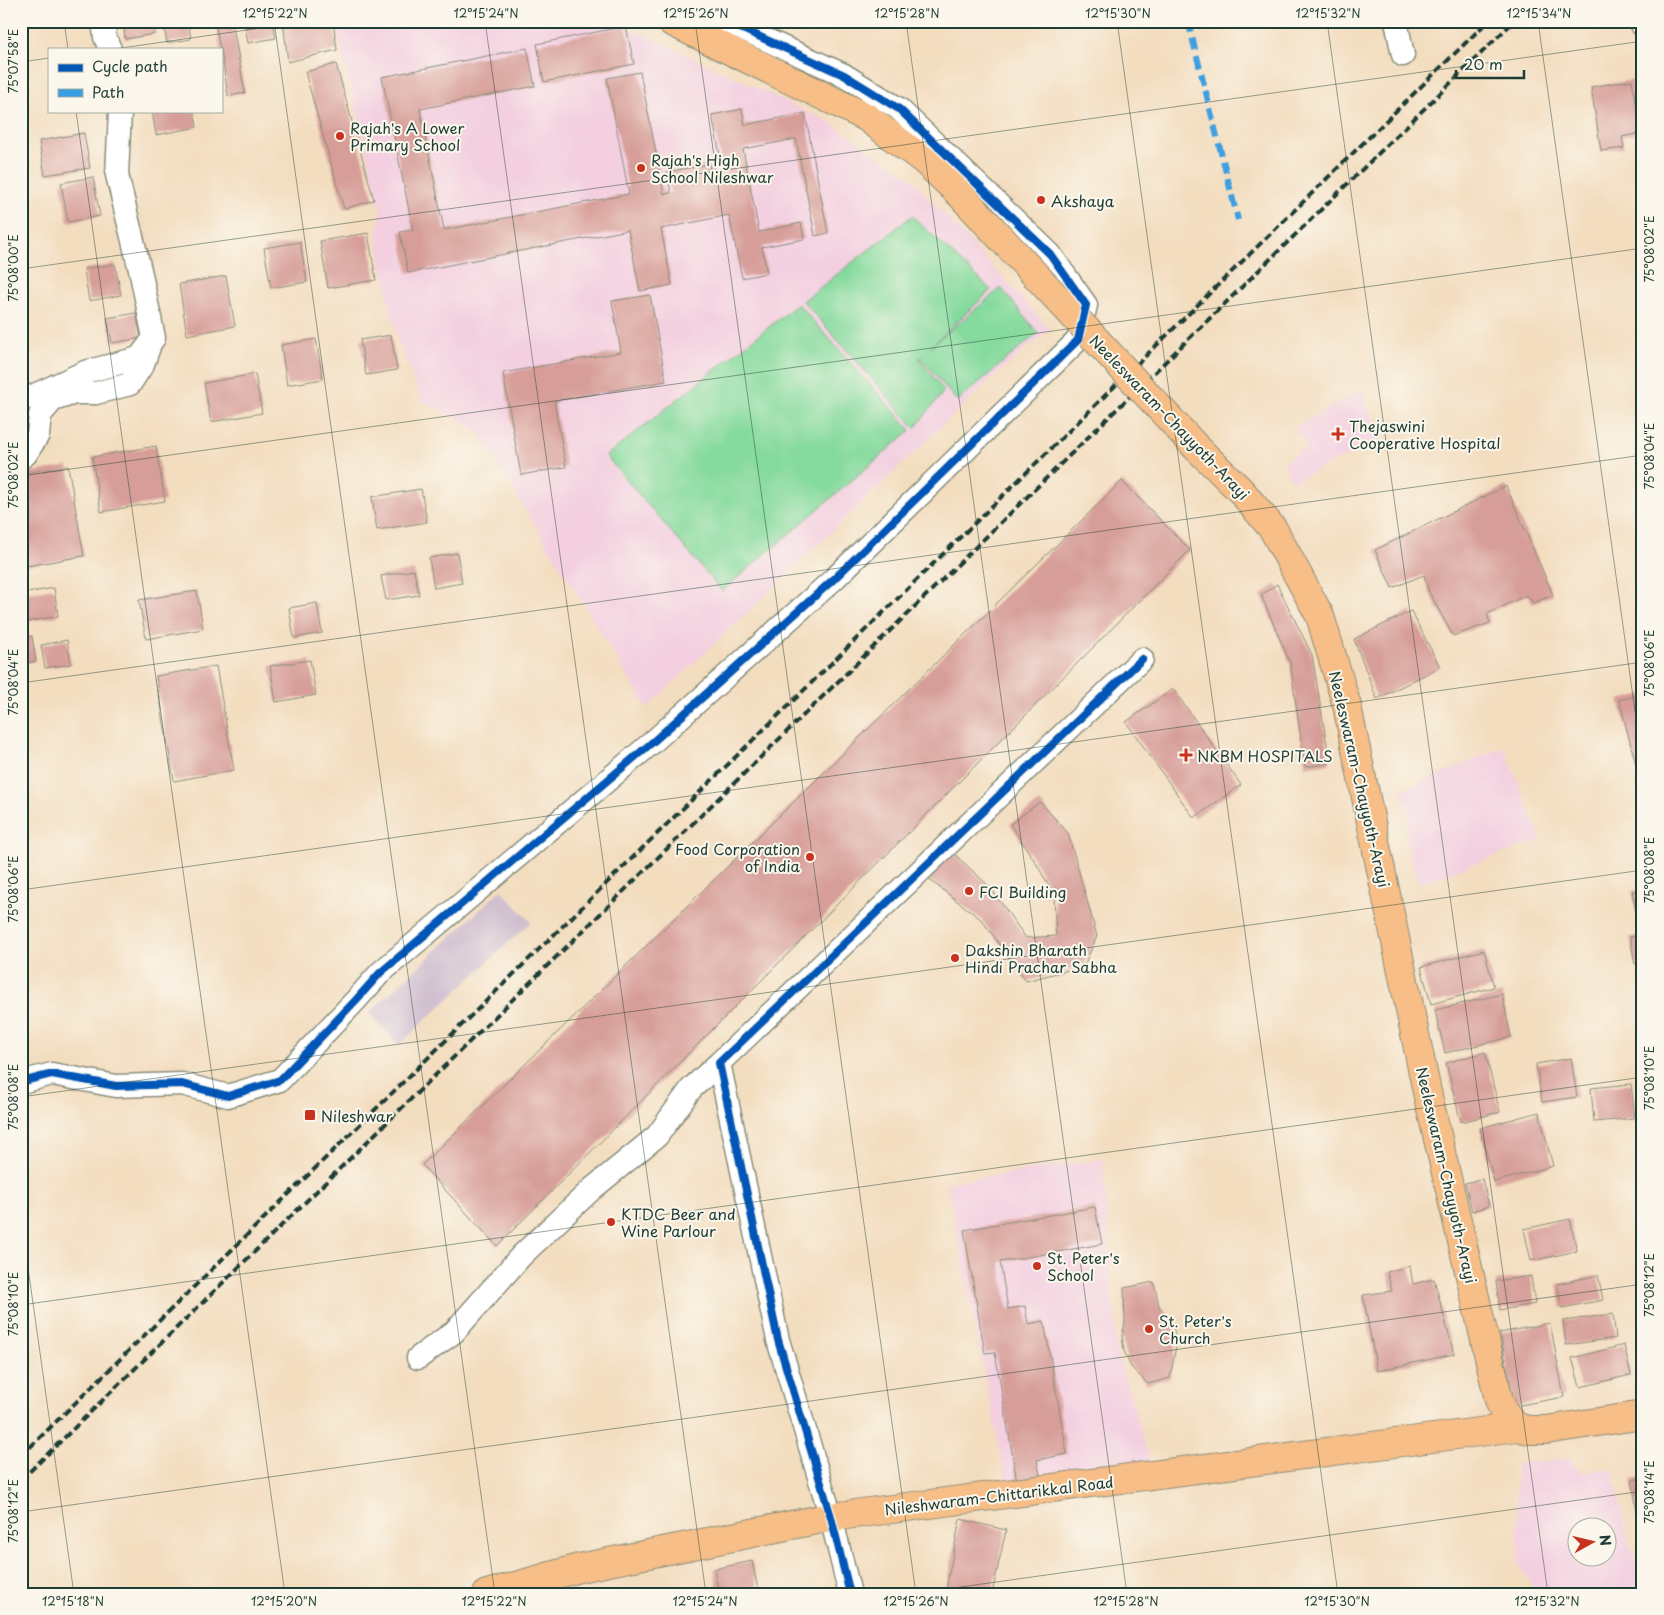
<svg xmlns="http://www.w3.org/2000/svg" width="1664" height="1615" font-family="'Playpen Sans',sans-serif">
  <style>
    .built { fill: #f3cfe0; fill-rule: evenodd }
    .industrial { fill: #cfbdcf }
    .green { fill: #85da9d; stroke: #528c68 }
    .building { fill: #d79e99 }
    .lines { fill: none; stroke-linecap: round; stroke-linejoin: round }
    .minor-casing { stroke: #898d7a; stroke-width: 25 }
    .major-casing { stroke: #898d7a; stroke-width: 30 }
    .minor { stroke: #fff; stroke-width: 22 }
    .major { stroke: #f7be87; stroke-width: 28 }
    .rail { stroke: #1f3d34; stroke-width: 4; stroke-dasharray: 8 4; stroke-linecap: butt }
    .major-bridge-casing { stroke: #898d7a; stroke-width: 30; stroke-linecap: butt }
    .major-bridge { stroke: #f7be87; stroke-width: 28 }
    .quiet { stroke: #3c9ee2; stroke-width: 6; stroke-dasharray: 12 6; stroke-linecap: butt }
    .cycleway-casing { stroke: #fbf7ec; stroke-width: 11 }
    .cycleway { stroke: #0057b8; stroke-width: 8 }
    .ticks { fill: none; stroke: #1f3d34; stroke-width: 1; stroke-opacity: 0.45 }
    .poi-dot { fill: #c8321e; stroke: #fbf7ec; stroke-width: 2 }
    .labels { text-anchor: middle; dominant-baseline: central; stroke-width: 4; stroke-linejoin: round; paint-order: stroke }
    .poi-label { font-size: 15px; fill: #1f3d34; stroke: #fbf7ec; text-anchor: start }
    .street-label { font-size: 15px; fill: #1f3d34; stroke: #fbf7ec }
    .neatline { fill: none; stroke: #1f3d34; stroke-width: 2 }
    .ticks-label { font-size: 12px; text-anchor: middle; fill: #1f3d34 }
  </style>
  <rect width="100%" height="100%" fill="#fbf7ec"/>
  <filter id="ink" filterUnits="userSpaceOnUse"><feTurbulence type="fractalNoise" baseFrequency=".02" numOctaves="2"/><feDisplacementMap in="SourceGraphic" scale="10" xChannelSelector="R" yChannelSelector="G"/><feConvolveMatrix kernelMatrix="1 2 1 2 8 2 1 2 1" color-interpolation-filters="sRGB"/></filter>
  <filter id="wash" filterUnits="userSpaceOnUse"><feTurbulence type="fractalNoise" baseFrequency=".0096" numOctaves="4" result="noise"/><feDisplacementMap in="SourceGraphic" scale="20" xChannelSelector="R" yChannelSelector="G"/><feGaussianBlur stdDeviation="1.12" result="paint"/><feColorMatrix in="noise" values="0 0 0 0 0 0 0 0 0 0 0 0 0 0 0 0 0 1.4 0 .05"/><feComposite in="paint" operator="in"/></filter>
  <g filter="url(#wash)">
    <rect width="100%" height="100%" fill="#f3ddbf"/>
    <path class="built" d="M 337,21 L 614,21 L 829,122 L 910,177 L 1050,329 L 990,380 L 647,708 L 476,429 L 421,400 L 396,335 L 376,236 L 381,212 L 335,24 Z
      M 1362,389 L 1380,440 L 1292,482 L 1284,463 L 1307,446 L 1294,428 Z
      M 1504,747 L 1541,840 L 1420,883 L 1406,843 L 1410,814 L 1401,791 Z
      M 1103,1159 L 1116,1349 L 1153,1472 L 1008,1492 L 947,1183 Z
      M 1570,1458 L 1581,1473 L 1597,1469 L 1612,1469 L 1630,1547 L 1637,1565 L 1641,1594 L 1533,1594 L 1533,1589 L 1518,1561 L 1516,1464 ZM 1576,1528 L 1606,1528 L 1606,1558 L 1576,1558 Z"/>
    <path class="industrial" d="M 501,890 L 531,922 L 399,1045 L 369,1013 Z"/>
    <path class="green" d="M 912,216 L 991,290 L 930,347 L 1001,288 L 1038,333 L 957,401 L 920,357 L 920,360 L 944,391 L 915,428 L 803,301 Z
      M 798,304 L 911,430 L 722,591 L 606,456 Z"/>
    <g id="blocks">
      <path class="building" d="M 123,21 L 153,21 L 155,34 L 125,39 Z
        M 163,21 L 188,21 L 191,39 L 167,43 Z
        M 215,21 L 232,21 L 245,93 L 228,96 L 221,49 L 220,49 Z
        M 244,21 L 273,21 L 276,38 L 248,43 Z
        M 283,21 L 333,21 L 337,50 L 288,62 Z
        M 626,26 L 634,64 L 544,82 L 537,44 Z
        M 527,48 L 535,86 L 420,109 L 444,230 L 629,194 L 607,78 L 640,72 L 664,194 L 671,193 L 667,172 L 709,164 L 712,178 L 724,175 L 712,115 L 742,109 L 745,125 L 805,113 L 828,233 L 815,236 L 796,139 L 743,149 L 759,232 L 801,223 L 804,239 L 762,247 L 767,273 L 742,278 L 729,215 L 661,229 L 672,285 L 640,291 L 628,230 L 408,273 L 400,232 L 413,230 L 382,77 Z
        M 336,64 L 374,200 L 344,209 L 305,72 Z
        M 1632,80 L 1641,133 L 1622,137 L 1624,148 L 1601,151 L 1591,87 Z
        M 152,111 L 194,111 L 197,127 L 156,135 Z
        M 84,133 L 90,168 L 45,175 L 39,141 Z
        M 93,177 L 100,216 L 68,222 L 61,183 Z
        M 368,233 L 376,280 L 328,288 L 320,241 Z
        M 300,242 L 307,282 L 271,288 L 264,248 Z
        M 115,264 L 121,295 L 89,301 L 84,269 Z
        M 226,276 L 235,326 L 187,335 L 179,284 Z
        M 650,295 L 666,381 L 554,401 L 566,467 L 521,475 L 503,373 L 621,352 L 612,301 Z
        M 136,313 L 141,338 L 112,343 L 107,318 Z
        M 391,335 L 397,370 L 366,375 L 360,340 Z
        M 316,339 L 323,379 L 287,385 L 281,345 Z
        M 255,374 L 262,413 L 211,422 L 204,383 Z
        M 156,446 L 165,501 L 101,512 L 92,457 Z
        M 68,466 L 84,556 L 21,567 L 21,474 Z
        M 1122,481 L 1190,550 L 497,1246 L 422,1165 Z
        M 1506,486 L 1553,595 L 1533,603 L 1527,595 L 1487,614 L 1490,623 L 1453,636 L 1429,592 L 1424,575 L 1392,588 L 1375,550 Z
        M 421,489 L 427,522 L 377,530 L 372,497 Z
        M 457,553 L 462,583 L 434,588 L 429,558 Z
        M 414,570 L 419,595 L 386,600 L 381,576 Z
        M 1277,584 L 1312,655 L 1330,763 L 1305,767 L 1290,663 L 1261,595 Z
        M 54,588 L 58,616 L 21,623 L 21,594 Z
        M 197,591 L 203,629 L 146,639 L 139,600 Z
        M 317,603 L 322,633 L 294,638 L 289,608 Z
        M 1411,611 L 1440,667 L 1377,699 L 1354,639 Z
        M 32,636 L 36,661 L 21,664 L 21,638 Z
        M 67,640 L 71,664 L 45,668 L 41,645 Z
        M 310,660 L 316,695 L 276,702 L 270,666 Z
        M 216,666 L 234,770 L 174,781 L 156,676 Z
        M 1173,689 L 1241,785 L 1194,818 L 1126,722 Z
        M 1643,694 L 1643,771 L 1638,772 L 1619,700 Z
        M 1040,802 L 1068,833 L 1097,936 L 1084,966 L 1026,981 L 982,920 L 918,871 L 950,850 L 990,887 L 1026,938 L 1056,936 L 1054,895 L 1036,863 L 1010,824 Z
        M 1643,889 L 1643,920 L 1638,921 L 1632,891 Z
        M 1643,935 L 1643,962 L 1635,964 L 1630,937 Z
        M 1484,950 L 1494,987 L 1431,1004 L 1421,967 Z
        M 1502,994 L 1511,1037 L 1445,1053 L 1435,1010 Z
        M 1485,1052 L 1500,1112 L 1461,1122 L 1446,1063 Z
        M 1571,1058 L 1577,1097 L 1542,1102 L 1536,1064 Z
        M 1631,1084 L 1635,1118 L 1594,1122 L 1591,1088 Z
        M 1539,1112 L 1553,1166 L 1494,1182 L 1480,1128 Z
        M 1482,1179 L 1489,1206 L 1472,1211 L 1465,1183 Z
        M 1095,1207 L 1102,1244 L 1000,1262 L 1008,1309 L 1025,1306 L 1028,1324 L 1044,1321 L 1067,1454 L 1037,1460 L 1042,1484 L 1018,1488 L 995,1352 L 985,1353 L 964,1230 Z
        M 1570,1219 L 1577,1251 L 1531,1261 L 1524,1229 Z
        M 1410,1266 L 1413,1284 L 1434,1279 L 1454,1354 L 1377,1371 L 1363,1295 L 1392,1291 L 1387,1272 Z
        M 1598,1275 L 1603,1300 L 1562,1308 L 1557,1284 Z
        M 1531,1276 L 1535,1304 L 1500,1310 L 1496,1281 Z
        M 1154,1282 L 1159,1306 L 1173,1323 L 1176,1346 L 1170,1378 L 1148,1384 L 1131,1367 L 1124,1351 L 1122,1336 L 1125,1323 L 1124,1288 Z
        M 1613,1314 L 1616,1338 L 1566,1345 L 1563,1321 Z
        M 1550,1323 L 1564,1397 L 1515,1406 L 1500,1333 Z
        M 1624,1345 L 1631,1375 L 1580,1387 L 1572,1358 Z
        M 1643,1478 L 1643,1544 L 1642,1544 L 1632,1480 Z
        M 960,1519 L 1006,1530 L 992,1594 L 945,1594 Z
        M 752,1561 L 759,1594 L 719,1594 L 714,1569 Z"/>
    </g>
  </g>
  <g filter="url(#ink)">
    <use href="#blocks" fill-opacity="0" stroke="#898d7a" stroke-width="1"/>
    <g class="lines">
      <g class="minor-casing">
        <path id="minor" d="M 103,21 L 105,37 L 110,49
          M 1396,21 L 1403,55
          M 1640,21 L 1643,26
          M 21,396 L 28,398 L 85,372 L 139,358 L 154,338 L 141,274 L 117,175 L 120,111
          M 21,458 L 26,454 L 38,435 L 40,415 L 53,400 L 75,393 L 96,393 L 130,384 L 143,364 L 149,347
          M 21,1082 L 52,1074 L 116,1086 L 182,1084 L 228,1096 L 280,1080 L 356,1000 L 380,973 L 655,740 L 835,578 L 1078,340 L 1086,305 L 1050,254 L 899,109 L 844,75 L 725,21
          M 418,1358 L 454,1332 L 522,1255 L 592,1189 L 657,1136 L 691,1089 L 719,1063
          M 850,1594 L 831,1517 L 778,1340 L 719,1063 L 1142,659"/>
      </g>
      <g class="major-casing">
        <path id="major" d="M 670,21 L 866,117 L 925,161 L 958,192
          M 1196,447 L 1241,491 L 1273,529 L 1320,616 L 1347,706 L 1427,1092 L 1499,1400 L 1505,1415 L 1517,1427
          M 487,1594 L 579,1568 L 831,1517 L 1517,1427 L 1529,1430 L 1546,1430 L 1643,1415"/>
      </g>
      <use href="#minor" class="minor"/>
      <use href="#major" class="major"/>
      <path class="rail" d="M 21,1456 L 1488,21
        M 21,1480 L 1514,21"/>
      <g class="major-bridge-casing">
        <path id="major-bridge" d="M 958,192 L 1196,447"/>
      </g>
      <use href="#major-bridge" class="major-bridge"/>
      <path class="quiet" d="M 1188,21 L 1238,220"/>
      <g class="cycleway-casing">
        <path id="cycleway" d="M 21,1082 L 52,1074 L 116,1086 L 182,1084 L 228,1096 L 280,1080 L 356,1000 L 380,973 L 655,740 L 835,578 L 1078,340 L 1086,305 L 1050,254 L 899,109 L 844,75 L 725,21
          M 850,1594 L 831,1517 L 778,1340 L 719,1063 L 1142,659"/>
      </g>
      <use href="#cycleway" class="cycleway"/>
    </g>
  </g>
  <path class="ticks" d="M 64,21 L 68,49M 274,21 L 495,1594M 485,21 L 706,1594M 695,21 L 916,1594M 906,21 L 1127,1594M 1117,21 L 1338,1594M 1327,21 L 1548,1594M 1538,21 L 1643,768M 114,49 L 310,21M 21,62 L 49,58M 76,111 L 285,1594M 21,269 L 1643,41M 21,476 L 1643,248M 21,683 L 1643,455M 21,890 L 1643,662M 21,1097 L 1643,870M 21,1218 L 74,1594M 21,1305 L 1643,1077M 21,1512 L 1643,1284M 911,1594 L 1643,1491"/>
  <g class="poi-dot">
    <circle cx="340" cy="136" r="5"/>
    <circle cx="641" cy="168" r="5"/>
    <circle cx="1041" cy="200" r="5"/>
    <path d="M1335.5 426.5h5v5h5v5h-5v5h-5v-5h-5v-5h5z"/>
    <path d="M1183.5 747.5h5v5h5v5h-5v5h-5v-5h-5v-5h5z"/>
    <circle cx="810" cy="857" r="5"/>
    <circle cx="969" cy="891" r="5"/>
    <circle cx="955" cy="958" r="5"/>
    <rect x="304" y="1109" width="12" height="12" rx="2.5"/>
    <circle cx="611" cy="1222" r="5"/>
    <circle cx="1037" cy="1266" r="5"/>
    <circle cx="1149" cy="1329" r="5"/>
  </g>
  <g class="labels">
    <g class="poi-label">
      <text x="350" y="127">Rajah's A Lower<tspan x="350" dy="17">Primary School</tspan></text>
      <text x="651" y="159">Rajah's High<tspan x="651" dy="17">School Nileshwar</tspan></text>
      <text x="1051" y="200">Akshaya</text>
      <text x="1349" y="425">Thejaswini<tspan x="1349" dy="17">Cooperative Hospital</tspan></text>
      <text x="1197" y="755">NKBM HOSPITALS</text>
      <text x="800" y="848" text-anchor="end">Food Corporation<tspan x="800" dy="17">of India</tspan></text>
      <text x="979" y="891">FCI Building</text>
      <text x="965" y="949">Dakshin Bharath<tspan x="965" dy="17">Hindi Prachar Sabha</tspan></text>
      <text x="321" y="1115">Nileshwar</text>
      <text x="621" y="1213">KTDC Beer and<tspan x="621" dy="17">Wine Parlour</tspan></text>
      <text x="1047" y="1257">St. Peter's<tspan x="1047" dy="17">School</tspan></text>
      <text x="1159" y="1320">St. Peter's<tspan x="1159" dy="17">Church</tspan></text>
    </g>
    <g class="street-label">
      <text transform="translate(1170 417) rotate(46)">Neeleswaram-Chayyoth-Arayi</text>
      <text transform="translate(1360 779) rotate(77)">Neeleswaram-Chayyoth-Arayi</text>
      <text transform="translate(1447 1175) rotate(77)">Neeleswaram-Chayyoth-Arayi</text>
      <text transform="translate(999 1495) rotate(-7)">Nileshwaram-Chittarikkal Road</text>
    </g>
  </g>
  <rect width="1664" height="1615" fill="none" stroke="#fbf7ec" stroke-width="55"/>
  <rect x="48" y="48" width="175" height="65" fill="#fbf7ec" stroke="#a3ada2"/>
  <rect x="58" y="64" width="25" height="8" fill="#0057b8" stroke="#a3ada2"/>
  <text x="92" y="72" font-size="15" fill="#1f3d34">Cycle path</text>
  <rect x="58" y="89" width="25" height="8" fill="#3c9ee2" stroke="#a3ada2"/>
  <text x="92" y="98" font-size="15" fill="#1f3d34">Path</text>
  <g transform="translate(1592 1542) rotate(82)"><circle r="24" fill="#fbf7ec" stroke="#a3ada2"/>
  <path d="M0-4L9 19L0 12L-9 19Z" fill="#c8321e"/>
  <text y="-8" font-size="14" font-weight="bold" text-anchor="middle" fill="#1f3d34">N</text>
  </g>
  <path d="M1456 70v8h68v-8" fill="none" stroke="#1f3d34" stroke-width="2.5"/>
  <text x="1464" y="70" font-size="15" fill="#1f3d34" stroke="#fbf7ec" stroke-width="4" paint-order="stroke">20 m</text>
  <rect x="28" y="28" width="1608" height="1560" class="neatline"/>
  <g class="ticks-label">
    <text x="275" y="18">12°15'22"N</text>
    <text x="486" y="18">12°15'24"N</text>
    <text x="696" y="18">12°15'26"N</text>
    <text x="907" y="18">12°15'28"N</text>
    <text x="1118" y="18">12°15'30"N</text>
    <text x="1328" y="18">12°15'32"N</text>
    <text x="1539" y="18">12°15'34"N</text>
    <text transform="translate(14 61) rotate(-90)" y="4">75°07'58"E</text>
    <text transform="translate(1650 249) rotate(-90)" y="4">75°08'02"E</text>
    <text transform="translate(14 268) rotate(-90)" y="4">75°08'00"E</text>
    <text transform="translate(1650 456) rotate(-90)" y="4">75°08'04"E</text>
    <text transform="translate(14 475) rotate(-90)" y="4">75°08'02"E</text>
    <text transform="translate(1650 663) rotate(-90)" y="4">75°08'06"E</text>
    <text transform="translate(14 682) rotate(-90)" y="4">75°08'04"E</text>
    <text transform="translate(1650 870) rotate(-90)" y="4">75°08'08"E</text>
    <text transform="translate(14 889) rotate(-90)" y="4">75°08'06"E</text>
    <text transform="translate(1650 1078) rotate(-90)" y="4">75°08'10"E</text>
    <text transform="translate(14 1097) rotate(-90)" y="4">75°08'08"E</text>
    <text transform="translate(1650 1285) rotate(-90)" y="4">75°08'12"E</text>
    <text transform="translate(14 1304) rotate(-90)" y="4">75°08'10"E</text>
    <text transform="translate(1650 1492) rotate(-90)" y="4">75°08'14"E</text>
    <text transform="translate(14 1511) rotate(-90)" y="4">75°08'12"E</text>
    <text x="73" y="1606">12°15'18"N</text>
    <text x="284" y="1606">12°15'20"N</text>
    <text x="494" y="1606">12°15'22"N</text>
    <text x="705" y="1606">12°15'24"N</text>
    <text x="916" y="1606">12°15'26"N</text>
    <text x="1126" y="1606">12°15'28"N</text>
    <text x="1337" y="1606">12°15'30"N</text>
    <text x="1547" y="1606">12°15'32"N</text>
  </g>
</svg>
